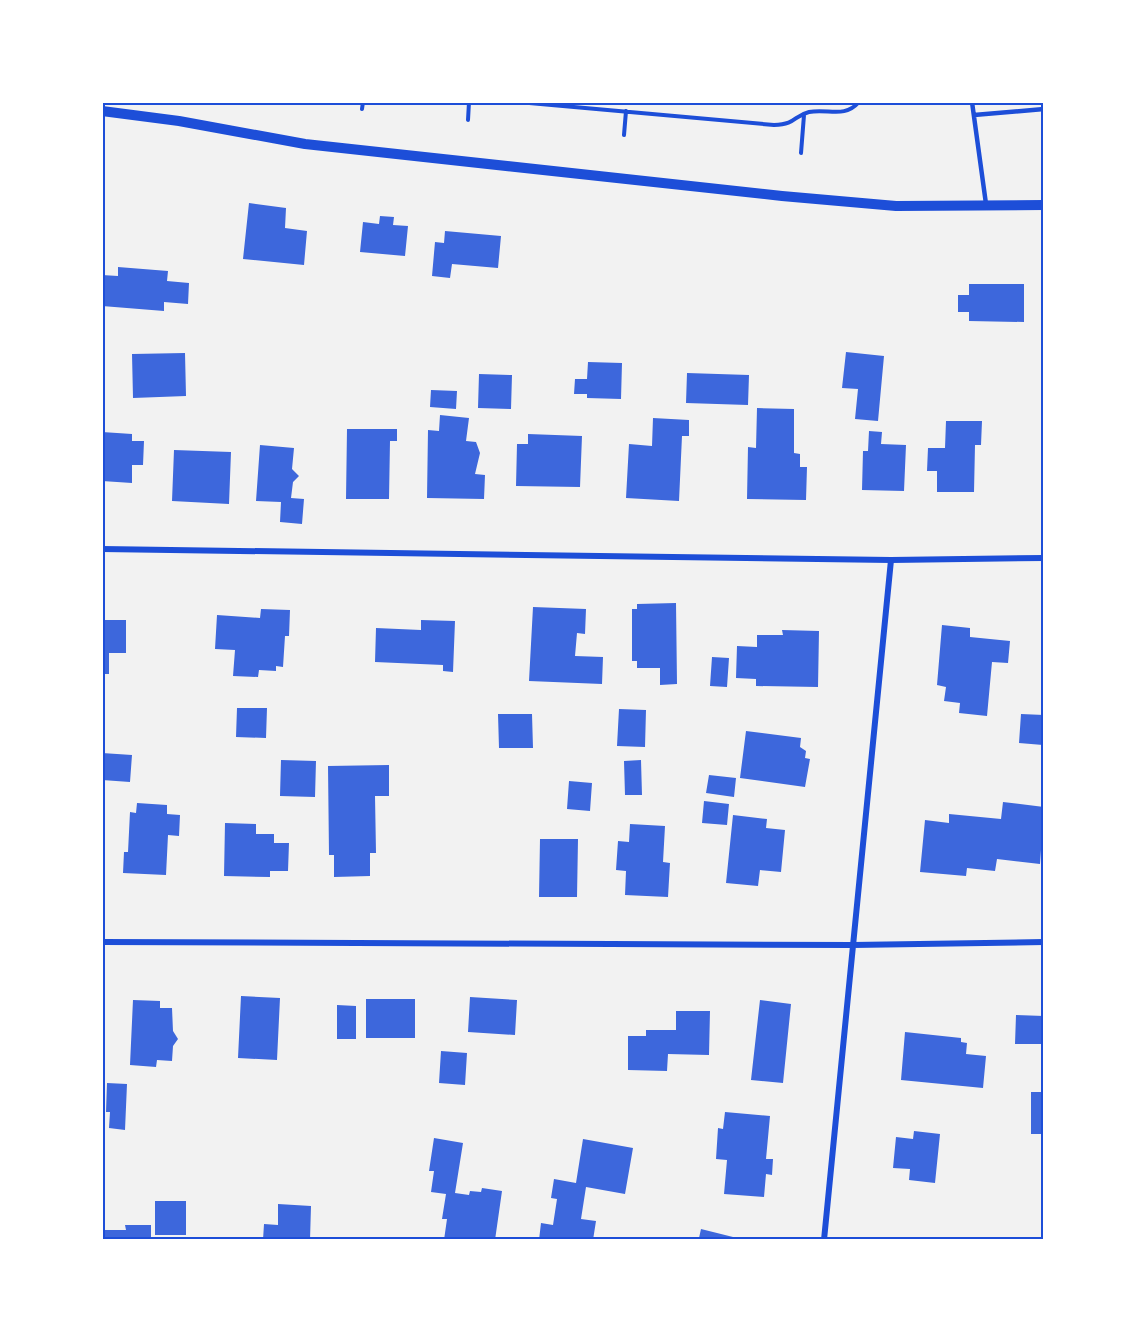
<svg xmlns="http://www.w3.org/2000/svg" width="1146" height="1342" font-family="Rubik,sans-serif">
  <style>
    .building { fill: #3d67dc }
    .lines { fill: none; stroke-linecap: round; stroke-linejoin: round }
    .path { stroke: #1d4ed8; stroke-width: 4 }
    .service { stroke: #1d4ed8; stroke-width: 4.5 }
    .minor { stroke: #1d4ed8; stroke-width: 6 }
    .tertiary { stroke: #1d4ed8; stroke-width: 10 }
    .neatline { fill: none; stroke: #1d4ed8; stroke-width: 2 }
  </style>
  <rect width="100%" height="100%" fill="#f2f2f2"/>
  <path class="building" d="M 249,203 L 286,208 L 285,228 L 307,231 L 304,265 L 243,259 Z
    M 380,216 L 394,217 L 393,225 L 408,226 L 405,256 L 360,252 L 363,222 L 379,224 Z
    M 445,231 L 501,236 L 498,268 L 452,264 L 450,278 L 432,276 L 435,242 L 444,243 Z
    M 118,267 L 168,271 L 167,281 L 189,283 L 188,304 L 164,302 L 164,311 L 102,306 L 102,275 L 118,276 Z
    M 969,284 L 1024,284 L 1024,322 L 969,321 L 969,312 L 958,312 L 958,295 L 969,295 Z
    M 846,352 L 884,356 L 878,421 L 855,419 L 858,389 L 842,388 Z
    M 185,353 L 186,396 L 133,398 L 132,354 Z
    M 588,362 L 622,363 L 621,399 L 587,398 L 587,394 L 574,394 L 575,379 L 587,379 Z
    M 687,373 L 749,375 L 748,405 L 686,403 Z
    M 479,374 L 512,375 L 511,409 L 478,408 Z
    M 431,390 L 457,391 L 456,409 L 430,407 Z
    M 757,408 L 794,409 L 794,453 L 800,454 L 800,467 L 807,467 L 806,500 L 747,499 L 748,447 L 756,448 Z
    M 440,415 L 469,418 L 466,441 L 476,442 L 480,453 L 475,474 L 485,475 L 484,499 L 427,498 L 428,430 L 439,431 Z
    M 653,418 L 689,420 L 689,436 L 682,436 L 679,501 L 626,498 L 629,444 L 652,446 Z
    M 946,421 L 982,421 L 981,445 L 975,445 L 974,492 L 937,492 L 937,471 L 927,471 L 928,448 L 945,448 Z
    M 347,429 L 397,429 L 397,441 L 390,441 L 389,499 L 346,499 Z
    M 869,431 L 882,432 L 881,444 L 906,445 L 904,491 L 862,490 L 863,451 L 868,451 Z
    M 102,432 L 132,434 L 132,441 L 144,441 L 143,465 L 132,465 L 132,483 L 102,481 Z
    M 528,434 L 582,436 L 580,487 L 516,486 L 517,444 L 528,444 Z
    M 260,445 L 294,448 L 292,469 L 299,476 L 293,482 L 291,498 L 304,499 L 302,524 L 280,522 L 281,502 L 256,501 Z
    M 174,450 L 231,452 L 229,504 L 172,501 Z
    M 676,603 L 677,684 L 660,685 L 660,668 L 637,668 L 637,661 L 632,661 L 632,609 L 637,609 L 637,604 Z
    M 533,607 L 586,609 L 585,634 L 577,633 L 575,656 L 603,657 L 602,684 L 529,681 Z
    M 261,609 L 290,610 L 289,636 L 285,636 L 283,667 L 276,666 L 276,671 L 259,670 L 258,677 L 233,676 L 235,650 L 215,649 L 217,615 L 260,618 Z
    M 102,620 L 126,620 L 126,653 L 109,653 L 109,674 L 102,674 Z
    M 421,620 L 455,621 L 453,672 L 443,671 L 443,665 L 375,662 L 376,628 L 421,630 Z
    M 942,625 L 970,628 L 970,637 L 1010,641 L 1008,663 L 992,662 L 987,716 L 959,713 L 960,703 L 944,701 L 946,687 L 937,685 Z
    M 782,630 L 819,631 L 818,687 L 756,686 L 756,679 L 736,678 L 737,646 L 757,647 L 757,635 L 783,635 Z
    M 712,657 L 729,658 L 727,687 L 710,686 Z
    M 237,708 L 267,708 L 266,738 L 236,737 Z
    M 619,709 L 646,710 L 645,747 L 617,746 Z
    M 498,714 L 532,714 L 533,748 L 499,748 Z
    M 1021,714 L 1044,715 L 1043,745 L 1019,743 Z
    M 746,731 L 801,738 L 800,747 L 806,751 L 805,758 L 810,759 L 805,787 L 740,778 Z
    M 102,753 L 132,755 L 130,782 L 102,780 Z
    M 281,760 L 316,761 L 315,797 L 280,796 Z
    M 641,760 L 642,795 L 625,795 L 624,761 Z
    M 389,765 L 389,796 L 375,796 L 376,853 L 370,853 L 370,876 L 334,877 L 334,855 L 329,855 L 328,766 Z
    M 709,775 L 736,778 L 734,797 L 706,793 Z
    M 569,781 L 592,783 L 590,811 L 567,809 Z
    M 704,801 L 729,804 L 727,825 L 702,823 Z
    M 1003,802 L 1044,807 L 1040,864 L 997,859 L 995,871 L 967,868 L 966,876 L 920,872 L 925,820 L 949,823 L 949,814 L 1001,819 Z
    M 137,803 L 167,805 L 167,814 L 180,815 L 179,836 L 168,835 L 166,875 L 123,873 L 124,852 L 128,852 L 130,812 L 136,813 Z
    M 733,815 L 767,819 L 766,828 L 785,830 L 781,872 L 760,870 L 758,886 L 726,883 Z
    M 225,823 L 256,824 L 256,834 L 274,834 L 274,843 L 289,843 L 288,871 L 270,871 L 270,877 L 224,876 Z
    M 630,824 L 665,826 L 663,862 L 670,863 L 668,897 L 625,895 L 626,871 L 616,870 L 618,841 L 629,842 Z
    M 540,839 L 578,839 L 577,897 L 539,897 Z
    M 241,996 L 280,998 L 277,1060 L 238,1058 Z
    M 470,997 L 517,1000 L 515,1035 L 468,1032 Z
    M 366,999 L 415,999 L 415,1038 L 366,1038 Z
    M 133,1000 L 160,1001 L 160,1008 L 172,1008 L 173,1031 L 178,1039 L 173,1046 L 172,1061 L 157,1060 L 156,1067 L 130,1065 Z
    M 760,1000 L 791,1004 L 783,1083 L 751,1080 Z
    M 337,1005 L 356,1006 L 356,1039 L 337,1039 Z
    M 676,1011 L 710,1011 L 709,1055 L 668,1054 L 667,1071 L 628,1070 L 628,1036 L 646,1036 L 646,1030 L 676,1030 Z
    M 1016,1015 L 1044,1016 L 1044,1044 L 1015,1044 Z
    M 905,1032 L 961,1038 L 961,1042 L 967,1043 L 966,1054 L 986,1056 L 983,1088 L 901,1080 Z
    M 441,1051 L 467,1053 L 465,1085 L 439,1083 Z
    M 107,1083 L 127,1084 L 125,1130 L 109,1128 L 110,1112 L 106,1112 Z
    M 1031,1092 L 1044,1092 L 1044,1134 L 1031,1134 Z
    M 725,1112 L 770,1116 L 766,1159 L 773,1159 L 772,1175 L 766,1174 L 764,1197 L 724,1194 L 727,1160 L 716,1159 L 718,1128 L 723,1129 Z
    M 914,1131 L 940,1134 L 935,1183 L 909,1180 L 910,1169 L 893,1168 L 896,1137 L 913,1139 Z
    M 434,1138 L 463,1143 L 455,1193 L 469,1195 L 470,1191 L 481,1192 L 482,1188 L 502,1191 L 495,1240 L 444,1240 L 447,1219 L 442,1219 L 446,1194 L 431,1192 L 434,1171 L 429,1171 Z
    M 583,1139 L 633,1148 L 625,1194 L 586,1187 L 581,1219 L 596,1221 L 593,1240 L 539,1240 L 541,1223 L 553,1225 L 557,1199 L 551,1198 L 554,1179 L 576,1183 Z
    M 155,1201 L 186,1201 L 186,1235 L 155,1235 Z
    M 278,1204 L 311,1206 L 310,1240 L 263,1240 L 264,1224 L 278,1225 Z
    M 125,1225 L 151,1225 L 151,1240 L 102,1240 L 102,1230 L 126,1230 Z
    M 701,1229 L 741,1239 L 741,1240 L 693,1240 L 694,1237 L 699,1238 Z"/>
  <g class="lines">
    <path class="path" d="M 518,102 L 774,125 C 797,124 793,116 809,112 C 828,108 844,119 859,102
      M 362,109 L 363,102
      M 468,120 L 469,102
      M 624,135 L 626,111
      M 801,153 L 804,115"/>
    <path class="service" d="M 972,102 L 986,204
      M 974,115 L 1044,109"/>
    <path class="minor" d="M 102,549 L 891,560 L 1044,558
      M 102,942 L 853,945 L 1044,942
      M 824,1240 L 891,560"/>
    <path class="tertiary" d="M 102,111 L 179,121 L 305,144 L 782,196 L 896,206 L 1044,205"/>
  </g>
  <rect width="1146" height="1342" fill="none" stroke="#ffffff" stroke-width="207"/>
  <rect x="104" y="104" width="938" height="1134" class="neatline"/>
</svg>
